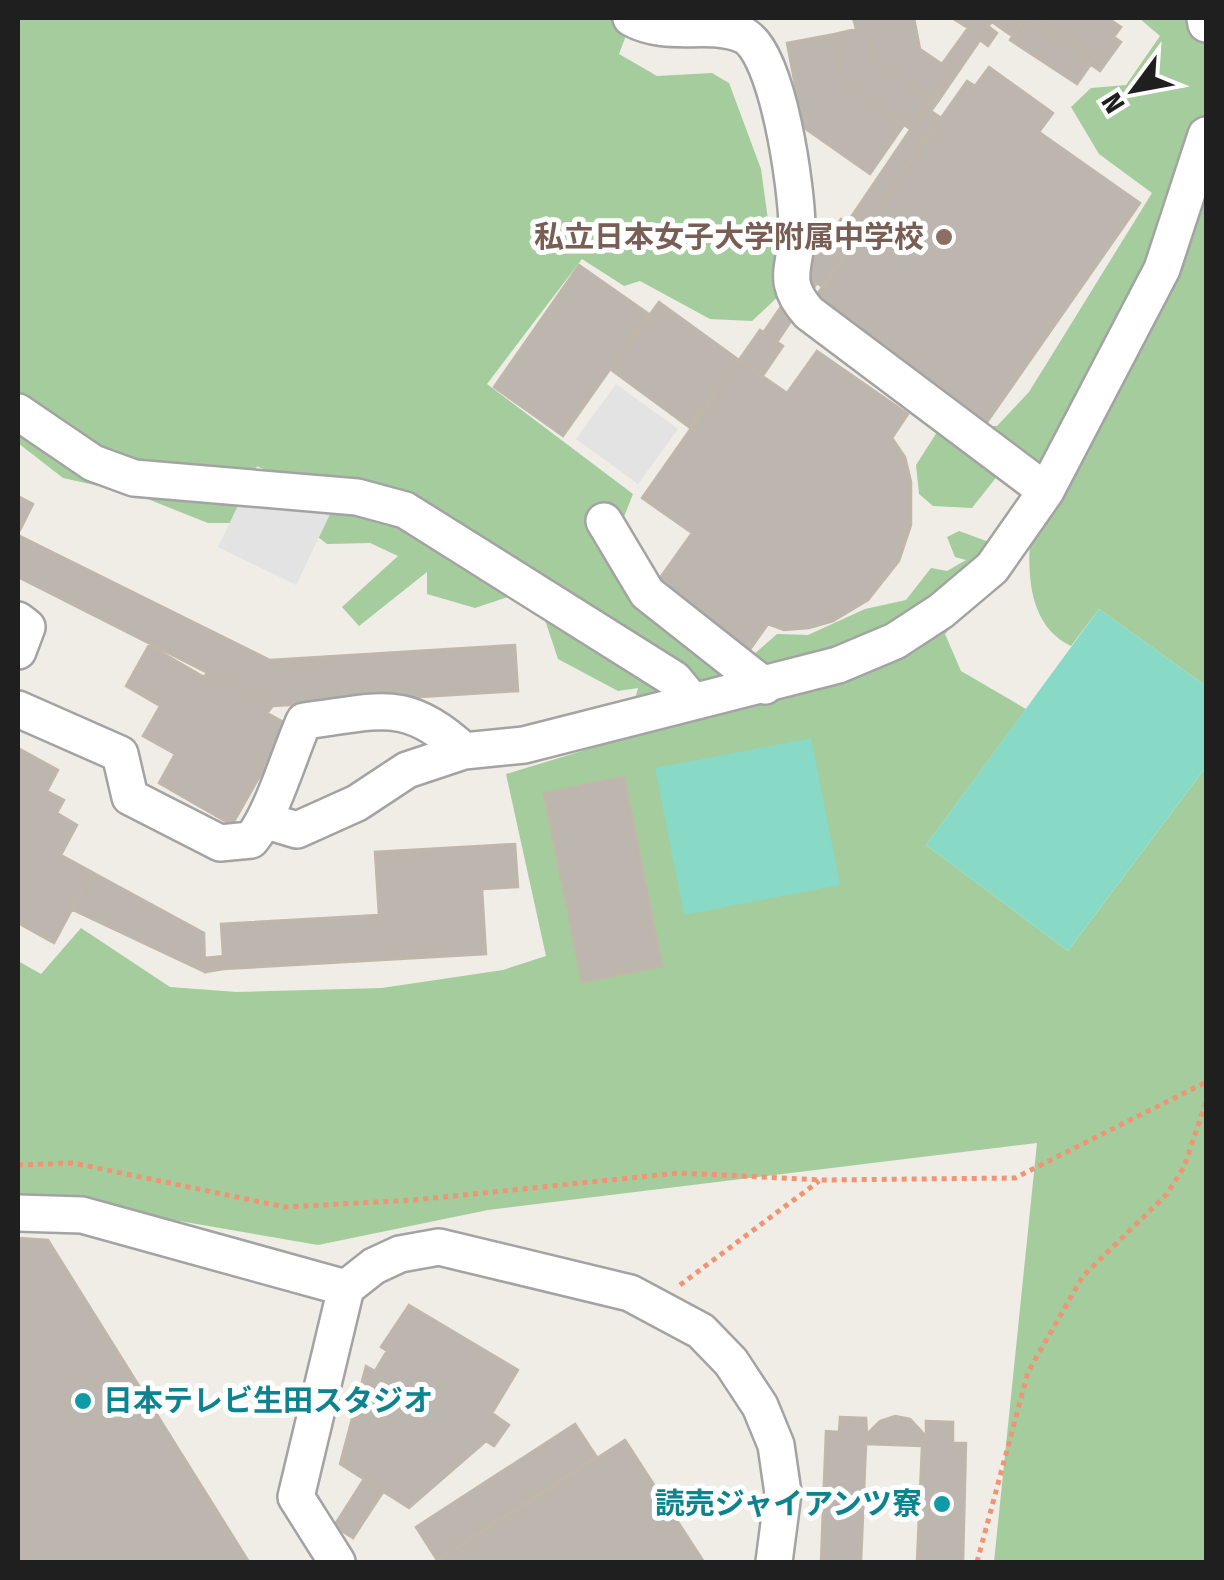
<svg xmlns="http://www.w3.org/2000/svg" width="1224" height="1580" font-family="'Fira Sans Condensed','Noto Sans JP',sans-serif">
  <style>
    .forest { fill: #a4cc9d; fill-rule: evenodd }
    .pitch { fill: #88d9c6 }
    .parking { fill: #e3e3e3 }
    .building { fill: #bcb6af; stroke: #c0b6a9; stroke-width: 2.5 }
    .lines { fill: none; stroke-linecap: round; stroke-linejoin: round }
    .minor-casing { stroke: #a3a3a3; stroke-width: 40 }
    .path { stroke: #f19474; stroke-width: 5; stroke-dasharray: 5 5; stroke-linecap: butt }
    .minor { stroke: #fff; stroke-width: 35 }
    .education-dot { fill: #8d6e63; stroke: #fff; stroke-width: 4 }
    .culture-dot { fill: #0f9aa8; stroke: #fff; stroke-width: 4 }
    .labels { text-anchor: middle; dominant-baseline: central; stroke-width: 10; stroke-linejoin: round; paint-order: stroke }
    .education-label { font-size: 30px; font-weight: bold; fill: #785e54; stroke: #fff; text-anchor: end }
    .culture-label { font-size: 30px; font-weight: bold; fill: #0d838f; stroke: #fff; text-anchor: start }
  </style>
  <rect width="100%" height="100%" fill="#efede6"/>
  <path class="forest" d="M 18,18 L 611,18 L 628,30 L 619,54 L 657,76 L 712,73 L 729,83 L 761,169 L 769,227 L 788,239 L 784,291 L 752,321 L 710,319 L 640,281 L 624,286 L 582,259 L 487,384 L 633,494 L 618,532 L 655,594 L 753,655 L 777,634 L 808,635 L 865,609 L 906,600 L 931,568 L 947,571 L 966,560 L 955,557 L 947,537 L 959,531 L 989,542 L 1014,560 L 945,634 L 961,671 L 1026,709 L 926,845 L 1068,951 L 1206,767 L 1206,1562 L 994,1562 L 1037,1143 L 488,1210 L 318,1245 L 18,1193 L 18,961 L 41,974 L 81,928 L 170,987 L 237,992 L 382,988 L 503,970 L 546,956 L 506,774 L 625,738 L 638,688 L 618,691 L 558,659 L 541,608 L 511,596 L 475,608 L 427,594 L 427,572 L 359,626 L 342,607 L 398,556 L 370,543 L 327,544 L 300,523 L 208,523 L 135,494 L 63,478 L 18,443 ZM 624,778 L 662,966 L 582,982 L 544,793 Z
    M 1139,18 L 1206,18 L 1206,686 L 1099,609 L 1071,646 C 1019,621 1028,550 1034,500 L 1002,470 L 972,508 L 933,506 L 919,494 L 916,465 L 941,426 L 997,426 L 1029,392 L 1152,193 L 1099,154 L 1071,107 L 1091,88 L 1126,85 L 1160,36 Z"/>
  <path class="pitch" d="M 1099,609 L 1206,686 L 1206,767 L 1068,951 L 926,845 Z
    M 811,738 L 840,885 L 684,915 L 655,768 Z"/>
  <path class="parking" d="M 616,384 L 678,429 L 638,484 L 576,439 Z
    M 257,466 L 335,504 L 296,585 L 218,547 Z"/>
  <path class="building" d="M 853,18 L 866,18 L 874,58 L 931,99 L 910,129 L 843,82 L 835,34 L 856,29 Z
    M 866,18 L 914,18 L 920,49 L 951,70 L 931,99 L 874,58 Z
    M 952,18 L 1025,18 L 1012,36 L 992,22 L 988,26 L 997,33 L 988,46 L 980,40 L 939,100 L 933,96 L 951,70 L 942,64 L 968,28 Z
    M 1026,18 L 1039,18 L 1098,59 L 1114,37 L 1121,42 L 1100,71 Z
    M 1026,18 L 1091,64 L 1077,84 L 1010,40 Z
    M 1039,18 L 1108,18 L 1121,27 L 1098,59 Z
    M 835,34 L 843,82 L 904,125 L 870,174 L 803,127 L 787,43 Z
    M 989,67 L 1053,113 L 1039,132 L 1140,203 L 985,425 L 811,303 L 967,81 L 975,86 Z
    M 933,96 L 939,100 L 931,111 L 940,117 L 824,288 L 817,283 L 777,342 L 763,333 L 841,219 L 847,223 Z
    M 579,265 L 649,314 L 563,436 L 494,387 Z
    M 659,302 L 739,360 L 689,427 L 610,369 Z
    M 760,330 L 783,346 L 762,377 L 739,360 Z
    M 817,351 L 908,414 L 892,438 L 905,457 L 911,482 L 911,525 L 899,561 L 868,600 L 833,621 L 809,628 L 784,630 L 768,624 L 749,651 L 655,585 L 692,533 L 642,498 L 739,360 L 787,393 Z
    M 18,496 L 33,504 L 20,530 L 18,529 Z
    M 18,535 L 270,660 L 515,645 L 518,691 L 273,706 L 18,577 Z
    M 149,645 L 204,677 L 207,673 L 273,706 L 267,713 L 289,725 L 232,825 L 159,783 L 175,754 L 143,736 L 160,706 L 126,686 Z
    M 18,748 L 58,770 L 47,791 L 64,800 L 57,813 L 77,825 L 61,855 L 92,872 L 54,943 L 18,923 Z
    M 624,777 L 662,966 L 582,982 L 544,793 Z
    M 515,844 L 518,887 L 482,889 L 486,954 L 224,969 L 221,924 L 379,915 L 375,852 Z
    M 92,872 L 204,933 L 205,972 L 73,910 Z
    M 223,956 L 224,969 L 205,972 L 203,958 Z
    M 18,1238 L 48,1240 L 249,1562 L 18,1562 Z
    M 409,1305 L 518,1370 L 492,1413 L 509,1425 L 494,1446 L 486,1441 L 409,1508 L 340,1464 L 366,1366 L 375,1371 L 387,1351 L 381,1347 Z
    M 895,1416 L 910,1419 L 926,1436 L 926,1421 L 953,1422 L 953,1443 L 966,1443 L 963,1562 L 917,1562 L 922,1446 L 866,1444 L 861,1562 L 821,1562 L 826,1431 L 839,1432 L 840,1417 L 866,1418 L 867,1434 L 880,1421 Z
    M 575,1424 L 596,1456 L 437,1560 L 416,1527 Z
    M 625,1440 L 704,1562 L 436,1562 Z
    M 364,1479 L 383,1492 L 353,1538 L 334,1526 Z"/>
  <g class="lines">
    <g class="minor-casing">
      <path id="minor" d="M 631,18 C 670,39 707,20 743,35 C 778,50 797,191 797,228 C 797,267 779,280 809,313 L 1046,491
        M 1205,18 L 1206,24
        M 18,412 L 93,463 L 134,478 L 357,497 L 405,510 L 674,679 L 693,702
        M 604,521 L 647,593 L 765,686
        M 18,620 L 27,627 L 18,651
        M 18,709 L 120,754 L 130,797 L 220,843 L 251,840 C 272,815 289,755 304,721 C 378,712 405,696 464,751
        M 267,821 L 297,830 L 357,803 L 407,770 L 464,751 L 524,745 L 838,665 L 895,641 L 941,611 L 992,568 L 1046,491 L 1162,269 L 1206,135
        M 18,1213 L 82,1215 L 346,1288
        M 337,1562 L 296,1497 L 346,1288 L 374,1266 L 400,1254 L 439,1247 L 630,1293 L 701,1331 L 731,1362 L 760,1406 L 776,1445 L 783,1493 L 774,1562"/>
    </g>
    <path class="path" d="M 18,1165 L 73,1163 L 285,1207 L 414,1200 L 679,1173 L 822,1180 L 1015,1178 L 1206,1082
      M 680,1285 L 819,1181
      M 977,1562 L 1028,1372 L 1083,1276 L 1167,1194 L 1184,1167 L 1206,1102"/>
    <use href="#minor" class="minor"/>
  </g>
  <circle class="education-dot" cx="944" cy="237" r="10"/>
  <g class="culture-dot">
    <circle cx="83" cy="1401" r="10"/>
    <circle cx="942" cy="1504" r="10"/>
  </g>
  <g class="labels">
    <g class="education-label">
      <text x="924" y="237">私立日本女子大学附属中学校</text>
    </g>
    <g class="culture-label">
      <text x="103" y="1401">日本テレビ生田スタジオ</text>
      <text x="922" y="1504" text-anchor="end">読売ジャイアンツ寮</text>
    </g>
  </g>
  <rect width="1224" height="1580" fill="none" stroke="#1f1f1f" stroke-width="40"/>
  <g transform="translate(1134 90) rotate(238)" stroke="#ffffff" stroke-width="8" paint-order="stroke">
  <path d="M0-8L18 38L0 25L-18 38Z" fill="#1f1f1f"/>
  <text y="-15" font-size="28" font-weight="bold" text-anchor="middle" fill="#1f1f1f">N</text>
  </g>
</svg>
